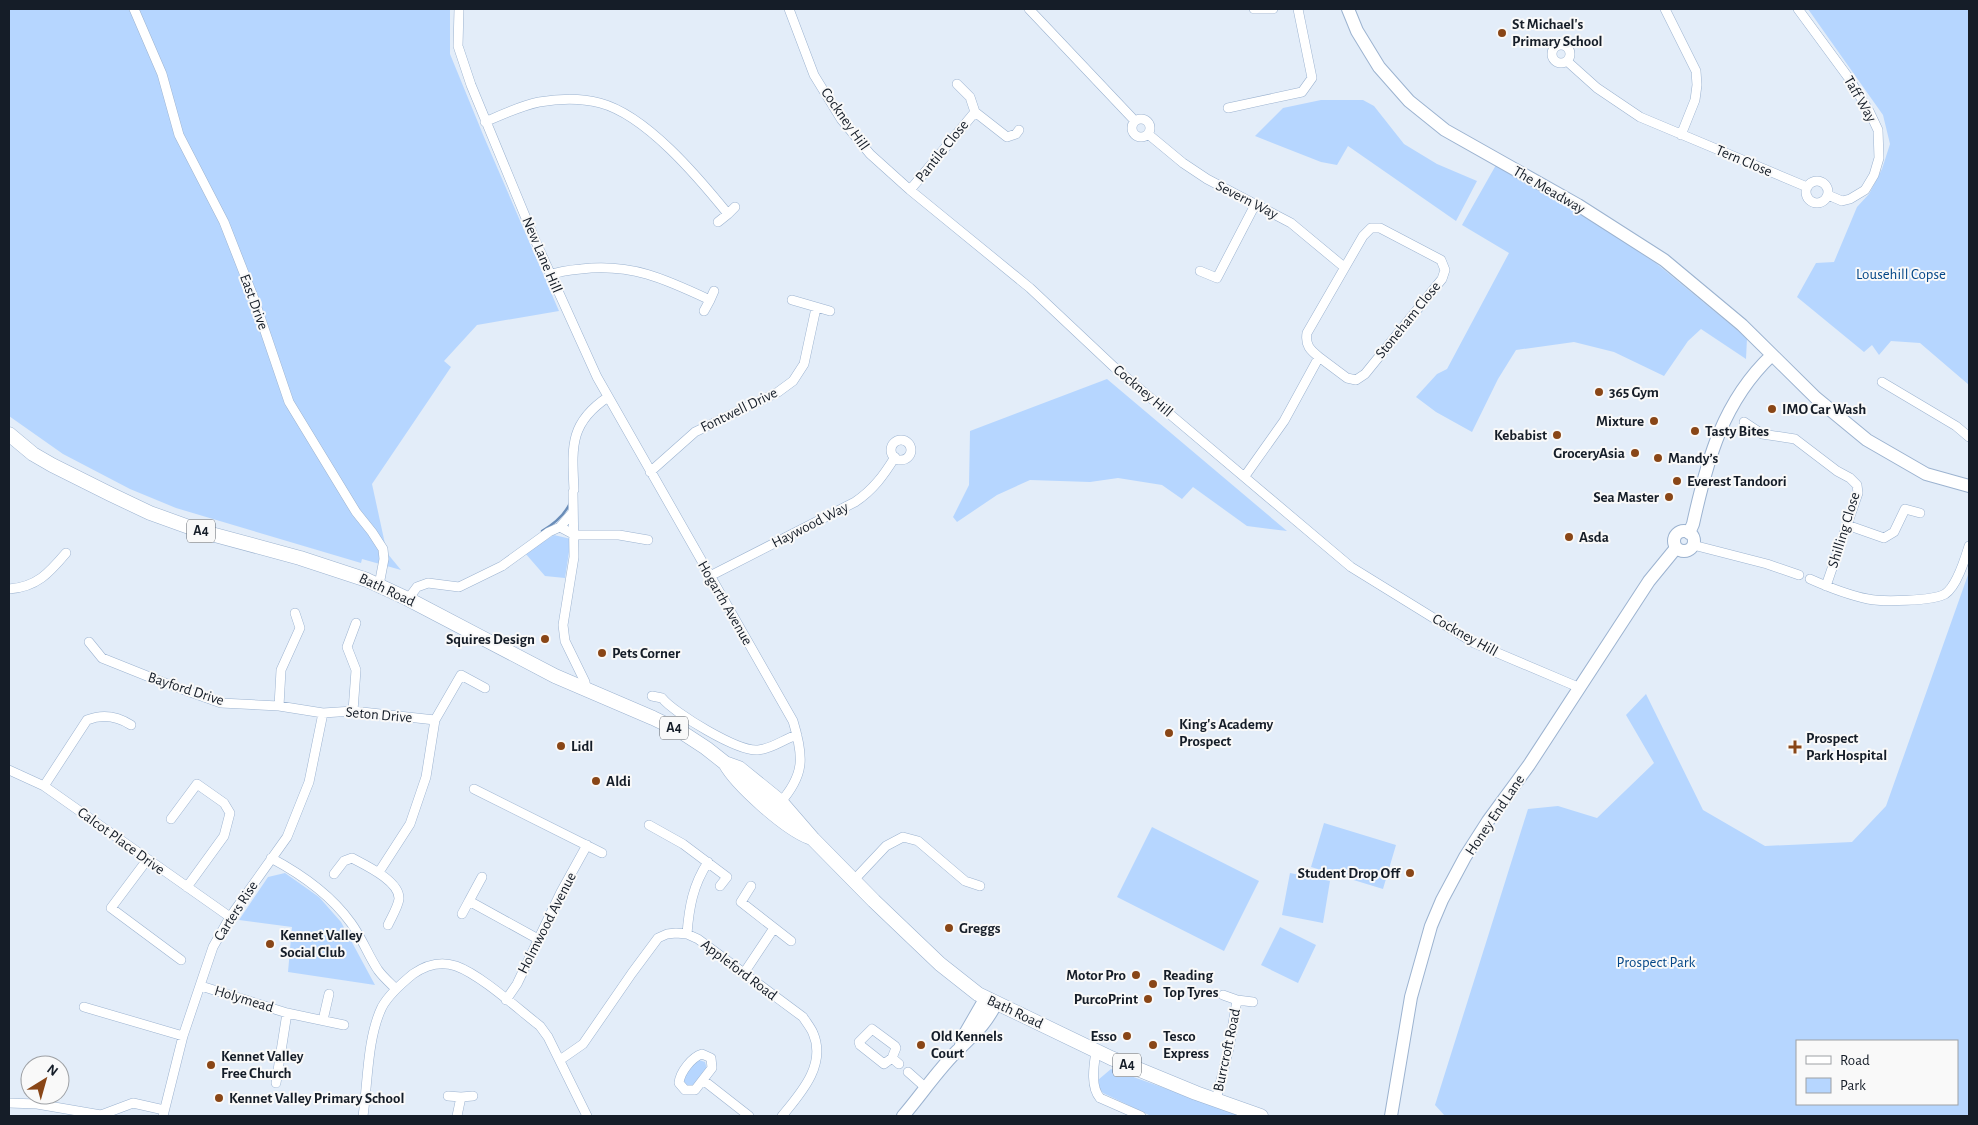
<svg xmlns="http://www.w3.org/2000/svg" width="1978" height="1125" font-family="'Alegreya Sans',sans-serif">
  <style>
    .green { fill: #b6d6ff; fill-rule: evenodd }
    .lines { fill: none; stroke-linecap: round; stroke-linejoin: round }
    .stream { stroke: #6a8db8; stroke-width: 2.5 }
    .street-casing { stroke: #9cb3d0; stroke-width: 10 }
    .secondary-casing { stroke: #9cb3d0; stroke-width: 14 }
    .primary-casing { stroke: #9cb3d0; stroke-width: 15 }
    .street { stroke: #fff; stroke-width: 9 }
    .secondary { stroke: #fff; stroke-width: 12 }
    .primary { stroke: #fff; stroke-width: 14 }
    .poi-dot { fill: #894617; stroke: #f9f9f9; stroke-width: 2 }
    .labels { text-anchor: middle; dominant-baseline: central; stroke-width: 4; stroke-linejoin: round; paint-order: stroke }
    .shield { fill: #f9f9f9; stroke: #595f67; stroke-width: 1 }
    .shield-label { font-size: 14px; font-weight: bold; fill: #151d28 }
    .poi-label { font-size: 15px; font-weight: bold; fill: #151d28; stroke: #f9f9f9; text-anchor: start }
    .street-label { font-size: 15px; fill: #151d28; stroke: #f9f9f9 }
    .park-label { font-size: 15px; fill: #044788; stroke: #f9f9f9 }
  </style>
  <rect width="100%" height="100%" fill="#e3edf9"/>
  <path class="green" d="M 9,9 L 450,9 L 450,54 L 484,137 L 559,311 L 477,325 L 444,361 L 451,367 L 372,484 L 387,553 L 401,570 L 362,559 L 361,563 L 176,508 L 130,489 L 63,454 L 9,416 Z
    M 1808,9 L 1969,10 L 1969,385 L 1920,343 L 1891,341 L 1879,355 L 1872,345 L 1864,352 L 1797,297 L 1816,263 L 1834,262 L 1857,207 L 1869,194 L 1882,169 L 1890,144 L 1883,115 Z
    M 1321,100 L 1363,100 L 1374,106 L 1404,144 L 1437,164 L 1477,181 L 1456,221 L 1348,146 L 1337,165 L 1321,162 L 1255,136 L 1283,108 Z
    M 1496,165 L 1613,234 L 1657,264 L 1747,338 L 1746,359 L 1701,329 L 1688,341 L 1664,376 L 1614,352 L 1574,342 L 1516,350 L 1498,379 L 1472,432 L 1436,412 L 1416,397 L 1437,374 L 1447,369 L 1509,253 L 1462,225 Z
    M 1107,379 L 1287,531 L 1247,526 L 1193,487 L 1182,499 L 1162,485 L 1118,478 L 1090,482 L 1030,480 L 997,495 L 957,522 L 953,517 L 969,485 L 970,431 Z
    M 554,535 L 571,539 L 565,578 L 545,576 L 525,553 Z
    M 1969,572 L 1969,1116 L 1445,1116 L 1435,1105 L 1528,809 L 1558,806 L 1597,818 L 1654,763 L 1626,715 L 1646,694 L 1703,810 L 1765,846 L 1852,842 L 1886,806 ZM 1797,1041 L 1957,1041 L 1957,1104 L 1797,1104 Z
    M 1324,823 L 1396,845 L 1383,889 L 1311,867 Z
    M 1152,827 L 1259,881 L 1224,951 L 1117,897 Z
    M 285,873 L 319,897 L 341,922 L 375,985 L 288,972 L 292,927 L 239,920 L 268,877 Z
    M 1290,873 L 1330,881 L 1323,923 L 1282,915 Z
    M 1280,927 L 1316,945 L 1298,983 L 1261,965 Z
    M 699,1060 L 705,1062 L 707,1069 L 696,1084 L 691,1087 L 686,1086 L 683,1082 C 685,1073 691,1064 699,1060 Z
    M 1111,1069 L 1243,1116 L 1151,1116 L 1103,1093 L 1098,1087 L 1098,1080 Z"/>
  <g class="lines">
    <path class="stream" d="M 542,531 C 554,524 564,516 570,503"/>
    <g class="street-casing">
      <path id="street" d="M 134,9 L 162,74 L 179,135 L 224,222 L 253,296 L 289,402 L 356,512 L 372,532 L 383,549 L 384,559 L 379,585
        M 459,9 L 458,46 L 471,85 L 535,240 L 597,377 L 793,721 C 804,757 805,775 779,804
        M 789,9 L 814,75 L 841,119 L 870,154 L 910,190 L 1030,288 L 1114,367 L 1351,567 L 1474,643 L 1578,687
        M 1029,9 L 1135,121
        M 1254,9 L 1273,9
        M 1665,9 L 1696,71 L 1697,85 L 1695,100 L 1681,135
        M 1798,9 L 1848,77 L 1869,111 L 1878,130 L 1879,158 L 1874,175 L 1865,190 L 1850,199 L 1842,201 L 1828,195
        M1552 54a9 9 0 1 1 18 0a9 9 0 1 1-18 0Z
        M 1568,62 L 1597,88 L 1640,117 L 1807,187
        M 1228,108 L 1302,92 L 1312,78 L 1298,9
        M 975,112 L 1007,137 L 1016,134 L 1019,130
        M1132 128a9 9 0 1 1 18 0a9 9 0 1 1-18 0Z
        M 485,122 C 503,114 520,106 539,102 C 557,99 581,98 600,103 C 646,115 698,177 728,214 L 735,207
        M 1148,134 L 1183,163 L 1207,179 L 1291,223 L 1344,267
        M1806 192a11 11 0 1 1 22 0a11 11 0 1 1-22 0Z
        M 910,190 L 975,112 L 970,97 L 957,84
        M 718,222 L 728,214
        M 1200,271 L 1217,278 L 1256,203
        M 550,275 C 560,271 570,270 581,269 C 631,263 665,279 710,300 L 714,291
        M 792,300 L 830,311
        M 704,311 L 710,300
        M 1882,382 L 1956,426 L 1969,437
        M 1744,422 L 1762,434 L 1795,439 L 1837,471 L 1850,478 L 1857,485 L 1858,493 L 1826,586
        M891 450a10 10 0 1 1 20 0a10 10 0 1 1-20 0Z
        M 650,472 L 695,432 L 778,392 L 793,381 L 804,364 L 816,308
        M 1245,476 L 1284,421 L 1319,357 C 1310,350 1305,345 1307,333 L 1363,236 L 1371,228 L 1380,228 L 1441,260 L 1445,270 L 1442,279 L 1365,374 L 1356,380 L 1347,378 L 1319,357
        M 574,490 C 572,447 569,423 608,397
        M 573,492 L 574,557 L 563,625 L 565,641 L 585,682 L 586,689
        M 1847,525 L 1884,538 L 1894,532 L 1905,509 L 1920,513
        M 560,527 L 575,535 L 619,535 L 648,540
        M 1693,545 L 1767,564 L 1799,575
        M 710,576 L 855,502 C 873,490 884,475 895,457
        M 1810,579 C 1828,587 1848,595 1868,599 C 1882,602 1933,601 1945,594 C 1957,586 1965,559 1969,546
        M 9,589 C 37,587 49,573 66,553
        M 408,599 L 417,587 L 428,583 L 459,587 L 502,566 L 549,532 L 560,527 L 573,512
        M 89,642 L 102,658 L 162,682 L 221,703 L 279,706 L 323,713 L 353,711 L 435,720
        M 652,696 L 662,698 C 674,713 738,752 758,750 C 772,749 784,739 797,735
        M 279,706 L 281,670 L 300,628 L 295,613
        M 353,711 L 356,670 L 347,647 L 356,623
        M 9,770 L 44,786 L 230,917
        M 44,786 L 87,720 C 102,714 117,716 131,725
        M 474,789 L 602,853
        M 171,819 L 197,784 L 224,803 L 230,813 L 224,836 L 187,887
        M 649,825 L 683,844 L 727,877 L 720,886
        M 271,858 C 301,874 331,895 351,923 C 362,938 368,955 378,970 C 383,977 390,983 396,989
        M 147,860 L 111,908 L 181,960
        M 379,872 L 410,824 L 426,777 L 435,720 L 461,675 L 485,688
        M 334,874 L 344,861 L 352,858 C 365,865 400,881 399,899 C 398,907 391,918 388,925
        M 482,877 L 469,901 L 538,939
        M 854,880 L 886,846 L 903,837 L 918,841 L 965,881 L 980,886
        M 751,886 L 741,902 L 791,941
        M 462,914 L 469,901
        M 687,934 C 689,907 693,885 708,862
        M 744,973 L 774,928
        M 201,986 L 287,1013 L 344,1025
        M 1223,995 L 1237,1000
        M 506,1000 L 517,984 L 561,892 L 587,845
        M 84,1007 L 183,1036
        M 323,1020 L 329,994
        M 1096,1051 C 1094,1065 1090,1086 1100,1098 L 1141,1116
        M 702,1054 L 711,1058 L 712,1068 L 695,1090 L 685,1090 L 679,1083 C 680,1072 692,1057 702,1054 Z
        M 892,1058 L 896,1048 L 895,1046 L 872,1029 L 859,1042 L 860,1045 L 884,1064 L 892,1058 L 899,1064
        M 560,1060 L 583,1044 L 632,973 L 658,938 L 667,934 L 676,933 L 687,934 L 698,939 L 803,1017 C 806,1022 811,1028 813,1033 C 827,1065 800,1094 782,1116
        M 908,1072 L 926,1088
        M 703,1080 L 749,1116
        M 276,1083 L 287,1013
        M 448,1096 L 461,1097
        M 1216,1100 L 1229,1048 L 1237,1000 L 1253,1002
        M 9,1103 L 37,1104 L 101,1115 L 133,1103 L 164,1110
        M 163,1116 L 183,1036 L 213,947 L 230,917 L 287,837 L 309,782 L 323,713
        M 363,1116 C 368,1082 367,1038 382,1007 C 389,994 402,983 413,974 C 426,965 441,961 456,966 C 481,975 518,1009 540,1026 L 548,1037 L 587,1116
        M 457,1116 L 461,1097 L 473,1096"/>
    </g>
    <g class="secondary-casing">
      <path id="secondary" d="M 1348,9 L 1357,31 L 1379,67 L 1409,101 L 1445,130 L 1578,205 L 1664,260 L 1742,325 L 1816,398 L 1867,440 L 1926,474 L 1969,486
        M1674 541a10 10 0 1 1 20 0a10 10 0 1 1-20 0Z
        M 1689,533 L 1693,524 C 1707,460 1723,401 1772,355
        M 960,1048 L 966,1032 L 985,999
        M 903,1116 C 922,1094 939,1068 960,1048 C 977,1031 984,1026 996,1004
        M 1391,1116 L 1411,997 L 1431,926 L 1442,900 L 1465,857 L 1488,821 L 1529,765 L 1649,581 L 1676,548"/>
    </g>
    <g class="primary-casing">
      <path id="primary" d="M 9,434 L 33,454 L 52,465 L 110,494 L 150,513 L 200,531 L 300,558 L 367,580 L 408,599 L 555,676 L 653,718 L 680,731 L 706,748 L 725,763 L 739,768 L 781,802 L 813,839 L 874,901 L 940,964 L 978,994 L 1111,1058 L 1196,1093 L 1261,1116
        M 725,763 C 737,785 786,828 809,837"/>
    </g>
    <use href="#street" class="street"/>
    <use href="#secondary" class="secondary"/>
    <use href="#primary" class="primary"/>
  </g>
  <g class="poi-dot">
    <circle cx="1502" cy="33" r="5"/>
    <circle cx="1599" cy="392" r="5"/>
    <circle cx="1772" cy="409" r="5"/>
    <circle cx="1654" cy="421" r="5"/>
    <circle cx="1695" cy="431" r="5"/>
    <circle cx="1557" cy="435" r="5"/>
    <circle cx="1635" cy="453" r="5"/>
    <circle cx="1658" cy="458" r="5"/>
    <circle cx="1677" cy="481" r="5"/>
    <circle cx="1669" cy="497" r="5"/>
    <circle cx="1569" cy="537" r="5"/>
    <circle cx="545" cy="639" r="5"/>
    <circle cx="602" cy="653" r="5"/>
    <circle cx="1169" cy="733" r="5"/>
    <circle cx="561" cy="746" r="5"/>
    <path d="M1792.5 739.5h5v5h5v5h-5v5h-5v-5h-5v-5h5z"/>
    <circle cx="596" cy="781" r="5"/>
    <circle cx="1410" cy="873" r="5"/>
    <circle cx="949" cy="928" r="5"/>
    <circle cx="270" cy="944" r="5"/>
    <circle cx="1136" cy="975" r="5"/>
    <circle cx="1153" cy="984" r="5"/>
    <circle cx="1148" cy="999" r="5"/>
    <circle cx="1127" cy="1036" r="5"/>
    <circle cx="921" cy="1045" r="5"/>
    <circle cx="1153" cy="1045" r="5"/>
    <circle cx="211" cy="1065" r="5"/>
    <circle cx="219" cy="1098" r="5"/>
  </g>
  <g class="labels">
    <g class="shield">
      <rect x="187" y="519.5" width="28" height="23" rx="4"/>
      <rect x="660" y="716.5" width="28" height="23" rx="4"/>
      <rect x="1113" y="1053.5" width="28" height="23" rx="4"/>
    </g>
    <g class="shield-label">
      <text x="201" y="531">A4</text>
      <text x="674" y="728">A4</text>
      <text x="1127" y="1065">A4</text>
    </g>
    <g class="poi-label">
      <text x="1512" y="24">St Michael's<tspan x="1512" dy="17">Primary School</tspan></text>
      <text x="1609" y="392">365 Gym</text>
      <text x="1782" y="409">IMO Car Wash</text>
      <text x="1644" y="421" text-anchor="end">Mixture</text>
      <text x="1705" y="431">Tasty Bites</text>
      <text x="1547" y="435" text-anchor="end">Kebabist</text>
      <text x="1625" y="453" text-anchor="end">GroceryAsia</text>
      <text x="1668" y="458">Mandy’s</text>
      <text x="1687" y="481">Everest Tandoori</text>
      <text x="1659" y="497" text-anchor="end">Sea Master</text>
      <text x="1579" y="537">Asda</text>
      <text x="535" y="639" text-anchor="end">Squires Design</text>
      <text x="612" y="653">Pets Corner</text>
      <text x="1179" y="724">King's Academy<tspan x="1179" dy="17">Prospect</tspan></text>
      <text x="1806" y="738">Prospect<tspan x="1806" dy="17">Park Hospital</tspan></text>
      <text x="571" y="746">Lidl</text>
      <text x="606" y="781">Aldi</text>
      <text x="1400" y="873" text-anchor="end">Student Drop Off</text>
      <text x="959" y="928">Greggs</text>
      <text x="280" y="935">Kennet Valley<tspan x="280" dy="17">Social Club</tspan></text>
      <text x="1126" y="975" text-anchor="end">Motor Pro</text>
      <text x="1163" y="975">Reading<tspan x="1163" dy="17">Top Tyres</tspan></text>
      <text x="1138" y="999" text-anchor="end">PurcoPrint</text>
      <text x="931" y="1036">Old Kennels<tspan x="931" dy="17">Court</tspan></text>
      <text x="1117" y="1036" text-anchor="end">Esso</text>
      <text x="1163" y="1036">Tesco<tspan x="1163" dy="17">Express</tspan></text>
      <text x="221" y="1056">Kennet Valley<tspan x="221" dy="17">Free Church</tspan></text>
      <text x="229" y="1098">Kennet Valley Primary School</text>
    </g>
    <g class="street-label">
      <text transform="translate(1860 99) rotate(60)">Taff Way</text>
      <text transform="translate(845 119) rotate(55)">Cockney Hill</text>
      <text transform="translate(942 151) rotate(-51)">Pantile Close</text>
      <text transform="translate(1744 161) rotate(23)">Tern Close</text>
      <text transform="translate(1549 190) rotate(30)">The Meadway</text>
      <text transform="translate(1247 200) rotate(27)">Severn Way</text>
      <text transform="translate(542 255) rotate(67)">New Lane Hill</text>
      <text transform="translate(254 302) rotate(70)">East Drive</text>
      <text transform="translate(1408 320) rotate(-51)">Stoneham Close</text>
      <text transform="translate(1143 391) rotate(40)">Cockney Hill</text>
      <text transform="translate(739 410) rotate(-26)">Fontwell Drive</text>
      <text transform="translate(810 525) rotate(-27)">Haywood Way</text>
      <text transform="translate(1844 530) rotate(-73)">Shilling Close</text>
      <text transform="translate(387 590) rotate(25)">Bath Road</text>
      <text transform="translate(725 603) rotate(60)">Hogarth Avenue</text>
      <text transform="translate(1465 635) rotate(29)">Cockney Hill</text>
      <text transform="translate(186 689) rotate(18)">Bayford Drive</text>
      <text transform="translate(379 715) rotate(5)">Seton Drive</text>
      <text transform="translate(1495 815) rotate(-56)">Honey End Lane</text>
      <text transform="translate(121 841) rotate(36)">Calcot Place Drive</text>
      <text transform="translate(236 911) rotate(-57)">Carters Rise</text>
      <text transform="translate(547 923) rotate(-63)">Holmwood Avenue</text>
      <text transform="translate(739 970) rotate(37)">Appleford Road</text>
      <text transform="translate(244 999) rotate(17)">Holymead</text>
      <text transform="translate(1015 1012) rotate(25)">Bath Road</text>
      <text transform="translate(1227 1050) rotate(-78)">Burrcroft Road</text>
    </g>
    <g class="park-label">
      <text x="1901" y="274">Lousehill Copse</text>
      <text x="1656" y="962">Prospect Park</text>
    </g>
  </g>
  <rect width="1978" height="1125" fill="none" stroke="#151d28" stroke-width="20"/>
  <rect x="1796" y="1040" width="162" height="65" fill="#f9f9f9" stroke="#9ea1a5"/>
  <rect x="1806" y="1056" width="25" height="8" fill="#ffffff" stroke="#9ea1a5"/>
  <text x="1840" y="1065" font-size="15" fill="#151d28">Road</text>
  <rect x="1806" y="1078" width="25" height="15" fill="#b6d6ff" stroke="#9ea1a5"/>
  <text x="1840" y="1090" font-size="15" fill="#151d28">Park</text>
  <g transform="translate(45 1080) rotate(37)"><circle r="24" fill="#f9f9f9" stroke="#9ea1a5"/>
  <path d="M0-4L9 19L0 12L-9 19Z" fill="#894617"/>
  <text y="-8" font-size="14" font-weight="bold" text-anchor="middle" fill="#151d28">N</text>
  </g>
</svg>
